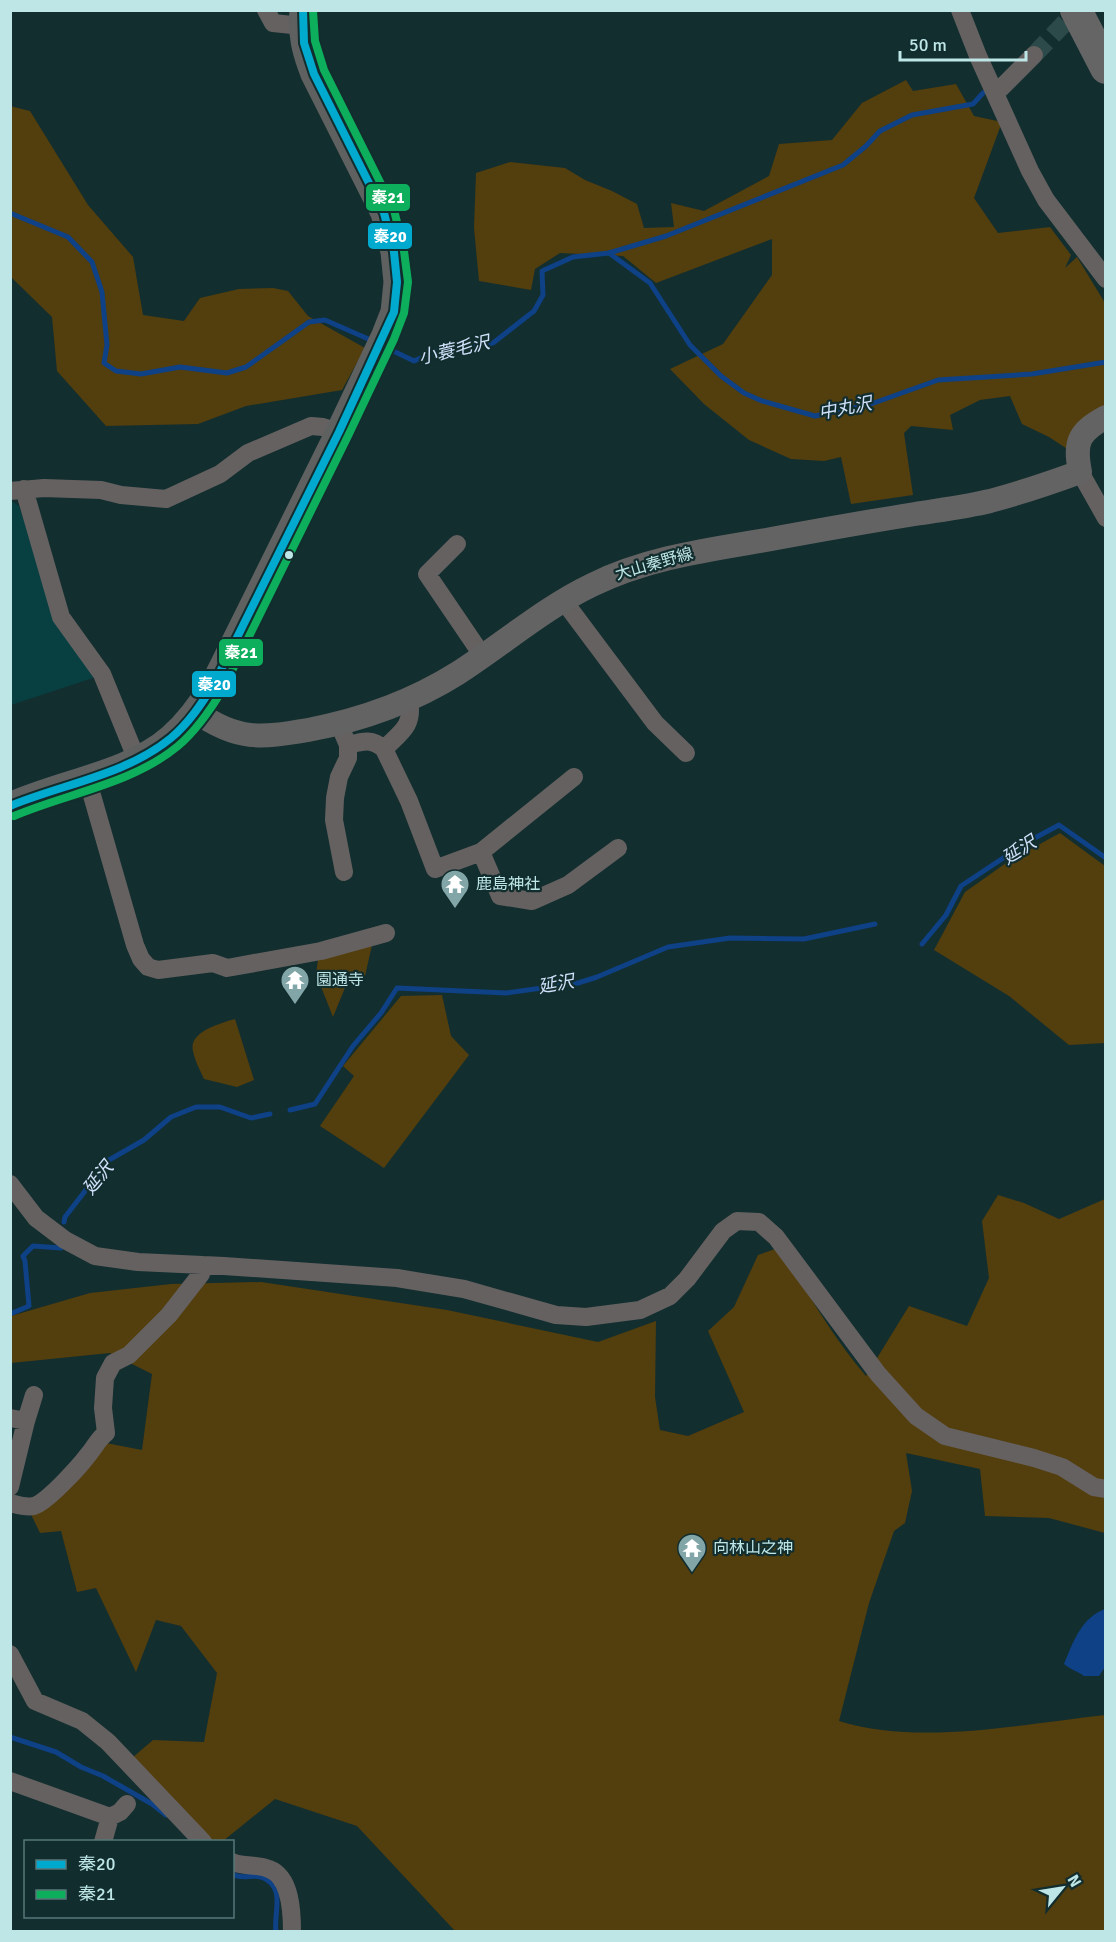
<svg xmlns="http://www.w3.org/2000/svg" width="1116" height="1942" font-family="Signika,'Noto Sans JP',sans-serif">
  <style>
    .built { fill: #083f41 }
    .green { fill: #533e0d }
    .water { fill: #0e4185 }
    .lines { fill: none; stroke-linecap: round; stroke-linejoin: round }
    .stream { stroke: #0e4185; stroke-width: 5 }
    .minor-tunnel { stroke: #2d4a4b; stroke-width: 18; stroke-dasharray: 18 9; stroke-linecap: butt }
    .minor { stroke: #666161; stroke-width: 18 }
    .secondary { stroke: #646363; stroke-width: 24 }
    .primary { stroke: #5f6161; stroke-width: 27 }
    .motorway { stroke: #656566; stroke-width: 32 }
    .bus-1-casing { stroke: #122d2e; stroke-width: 12 }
    .bus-2-casing { stroke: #122d2e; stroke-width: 12 }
    .bus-1 { stroke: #00a9ce; stroke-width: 8 }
    .bus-2 { stroke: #0daf5c; stroke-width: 8 }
    .bus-dot { fill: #bee6e7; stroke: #122d2e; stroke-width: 2 }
    .labels { text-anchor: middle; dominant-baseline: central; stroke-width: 4.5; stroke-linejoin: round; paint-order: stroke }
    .street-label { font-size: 16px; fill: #bee6e7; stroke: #122d2e }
    .poi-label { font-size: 16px; fill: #bee6e7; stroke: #122d2e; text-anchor: start }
    .water-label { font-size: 18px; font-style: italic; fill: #d0e1fb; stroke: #122d2e }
    .line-badge { stroke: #122d2e; stroke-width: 2 }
    .badge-label { font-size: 16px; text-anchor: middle; font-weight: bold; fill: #fff }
  </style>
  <rect width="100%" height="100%" fill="#132e2f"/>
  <path class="built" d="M 10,502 L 13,502 L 19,506 L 57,621 L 96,677 L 11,705 Z"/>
  <path class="green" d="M 906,80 L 913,91 L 956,84 L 974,116 L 1002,122 L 974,198 L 998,233 L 1050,227 L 1071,255 L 1065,268 L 1077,257 L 1105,303 L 1105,407 L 1075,454 L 1049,437 L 1022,424 L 1010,396 L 980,400 L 950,415 L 953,430 L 911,426 L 904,433 L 913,495 L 851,504 L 841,457 L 824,461 L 791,459 L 749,440 L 704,404 L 670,369 L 723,344 L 772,275 L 772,239 L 656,283 L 623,256 L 560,253 L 535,269 L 531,290 L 479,281 L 474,228 L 476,173 L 510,162 L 565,168 L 585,180 L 612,191 L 637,204 L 644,228 L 674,227 L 671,203 L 704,211 L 769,176 L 779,144 L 832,140 L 862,103 Z
    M 10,106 L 30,111 L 88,205 L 133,257 L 143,315 L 184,321 L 200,298 L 239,289 L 273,288 L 288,291 L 308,316 L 365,348 L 342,390 L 246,406 L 198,424 L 106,426 L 57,371 L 52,317 L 11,277 Z
    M 1060,833 L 1105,866 L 1105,1043 L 1069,1045 L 1009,996 L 934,950 L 965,892 L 1009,861 Z
    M 372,945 L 365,976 L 347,983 L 333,1017 L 316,974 L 318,960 Z
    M 442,995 L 451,1036 L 469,1055 L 384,1168 L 320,1126 L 354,1076 L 343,1066 L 401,996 Z
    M 235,1019 L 254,1080 L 237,1087 L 204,1079 C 200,1070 195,1061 193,1051 C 188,1032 221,1023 235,1019 Z
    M 998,1195 L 1024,1203 L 1059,1219 L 1105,1199 L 1105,1533 L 1049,1518 L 985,1516 L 980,1469 L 906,1453 L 912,1491 L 905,1523 L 894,1531 L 869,1603 L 839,1721 C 920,1746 1022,1724 1105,1715 L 1105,1931 L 455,1931 L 357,1826 L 275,1799 L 223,1841 L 212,1841 L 132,1758 L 153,1740 L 204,1742 L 217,1673 L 181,1626 L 156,1620 L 136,1672 L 96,1588 L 77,1592 L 61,1531 L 40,1533 L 28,1508 L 106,1443 L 142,1450 L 152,1374 L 110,1353 L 11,1363 L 11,1316 L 90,1293 L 171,1284 L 261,1282 L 447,1310 L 598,1342 L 656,1321 L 655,1397 L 660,1430 L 688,1436 L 744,1412 L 708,1331 L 734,1307 L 758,1255 L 781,1247 C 807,1293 832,1336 866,1376 L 909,1306 L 967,1326 L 989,1278 L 982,1221 Z"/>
  <path class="water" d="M 1105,1609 L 1105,1667 L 1099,1676 L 1084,1676 C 1077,1671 1071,1670 1064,1664 C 1073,1642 1082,1617 1105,1609 Z"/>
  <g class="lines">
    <path class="stream" d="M 10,213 L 68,237 L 92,262 L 102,292 L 107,345 L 104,363 L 116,371 L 141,374 L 180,367 L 227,373 L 246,367 L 309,322 L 325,320 L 373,341
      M 609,253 L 650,283 L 690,345 L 721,376 L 744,393 L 762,401 L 815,416 L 871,404 L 938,380 L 1032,374 L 1106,362
      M 387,348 L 414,361 L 441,349 L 493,343 L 534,311 L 543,295 L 542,271 L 573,257 L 609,253 L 666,236 L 843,165 L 866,146 L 880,131 L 912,115 L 973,104 L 983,93
      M 922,944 L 946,915 L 961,886 L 1029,841 L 1059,825 L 1106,858
      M 290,1110 L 315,1104 L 353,1046 L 381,1013 L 397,988 L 506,993 L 578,983 L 597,977 L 668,947 L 730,938 L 804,939 L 875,924
      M 64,1222 L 65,1217 L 109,1160 L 144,1140 L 171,1117 L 196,1107 L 220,1107 L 251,1118 L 270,1114
      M 10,1314 L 29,1306 L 25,1261 L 23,1256 L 33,1246 L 61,1248
      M 10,1737 L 56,1752 L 81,1767 L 103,1776 L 152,1804 L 166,1815
      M 232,1874 C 242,1880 251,1874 261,1877 C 287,1886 273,1913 276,1932"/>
    <path class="minor-tunnel" d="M 1034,55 L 1077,10"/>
    <path class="minor" d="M 266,10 L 273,23 L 302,26
      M 960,10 L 978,56 L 1030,171 L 1046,200 L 1106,279
      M 995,94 L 1034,55
      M 1080,472 L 1106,518
      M 24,489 L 61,617 L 102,674 L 137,760
      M 10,491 L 44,488 L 101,490 L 121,495 L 166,499 L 220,474 L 248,453 L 311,426 L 323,427 L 339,432
      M 457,544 L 427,574 L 482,655
      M 563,600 L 655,723 L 686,753
      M 339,724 L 348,745 L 348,758 L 339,777 L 335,798 L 334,820 L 344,872
      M 348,745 C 363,741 372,738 384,749 C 401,732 414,726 409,700
      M 384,749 L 409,801 L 435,869 L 481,852 L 574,777
      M 87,778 L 135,945 L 141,959 L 148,967 L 158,970 L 213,963 L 227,968 L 321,951 L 386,933
      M 481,852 L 500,896 L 532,901 L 568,885 L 618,848
      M 10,1184 L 36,1218 L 65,1240 L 95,1256 L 138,1262 L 224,1266 L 397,1278 L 464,1289 L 556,1315 L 586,1317 L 640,1310 L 670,1296 L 687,1279 L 723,1231 L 737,1221 L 759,1222 L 776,1237 L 878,1374 L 916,1416 L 945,1436 L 1034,1458 L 1062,1467 L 1094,1487 L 1106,1489
      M 10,1418 L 26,1421 L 10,1487
      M 26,1421 L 34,1395
      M 10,1503 C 18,1505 26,1508 34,1506 C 47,1502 79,1467 88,1455 C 95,1447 98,1439 106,1433 L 103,1408 L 105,1378 L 113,1363 L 129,1355 L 169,1315 L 201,1274 L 202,1265
      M 10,1654 L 35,1701 L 82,1721 L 108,1742 L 203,1842
      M 10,1781 L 110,1817 L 103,1842
      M 110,1817 L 120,1812 L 127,1804
      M 232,1862 C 244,1867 257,1864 269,1869 C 291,1877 292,1912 292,1932"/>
    <path class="secondary" d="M 196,712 C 238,741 260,738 308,730 C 361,720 412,702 458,673 C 503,644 544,608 592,585 C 646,558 707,550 766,540 C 815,531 865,522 915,514 C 940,510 965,507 990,501 C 1020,493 1050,483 1080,472 C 1074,441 1079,432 1106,417"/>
    <path class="primary" d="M 10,806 C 60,783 130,774 171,738 C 189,722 202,704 214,684 L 339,432 L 385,335 L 394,312 L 397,282 L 394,252 L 384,213 L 314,74 C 305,51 301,35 303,10"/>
    <path class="motorway" d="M 1076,10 L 1106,68"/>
    <g class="bus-1-casing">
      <path id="bus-1" d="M 10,806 C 63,784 126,775 171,738 C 189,723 202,703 214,684 L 339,432 L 394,312 L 397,282 L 394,252 L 384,213 L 314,74 L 304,43 L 303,10"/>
    </g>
    <g class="bus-2-casing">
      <path id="bus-2" d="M 14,816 C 68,793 132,784 178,746 C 197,730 211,709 223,689 L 348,436 L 394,339 L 404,313 L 408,282 L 404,251 L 394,210 L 324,70 L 315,41 L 313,11"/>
    </g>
    <use href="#bus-1" class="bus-1"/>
    <use href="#bus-2" class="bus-2"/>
  </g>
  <defs>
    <g id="temple-pin" transform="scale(1.5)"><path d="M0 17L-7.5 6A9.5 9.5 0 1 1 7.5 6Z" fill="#82a6a7" stroke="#122d2e"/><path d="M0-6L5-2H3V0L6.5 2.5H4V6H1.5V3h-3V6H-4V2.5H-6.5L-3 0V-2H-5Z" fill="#fff"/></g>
  </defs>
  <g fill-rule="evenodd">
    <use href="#temple-pin" x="455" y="884"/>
    <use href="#temple-pin" x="295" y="980"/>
    <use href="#temple-pin" x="692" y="1548"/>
  </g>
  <circle class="bus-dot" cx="289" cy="555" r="5"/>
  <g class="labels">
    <g class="street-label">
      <text transform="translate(654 564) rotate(-16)">大山秦野線</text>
    </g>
    <g class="poi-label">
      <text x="476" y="884">鹿島神社</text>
      <text x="316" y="980">園通寺</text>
      <text x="713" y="1548">向林山之神</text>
    </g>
    <g class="water-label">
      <text transform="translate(454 350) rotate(-13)">小蓑毛沢</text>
      <text transform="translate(845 408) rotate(-11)">中丸沢</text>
      <text transform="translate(1019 850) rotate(-32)">延沢</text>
      <text transform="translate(556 984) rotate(-10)">延沢</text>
      <text transform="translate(98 1178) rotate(-51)">延沢</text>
    </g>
  </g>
  <g class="line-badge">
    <rect x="365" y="183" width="46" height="29" rx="6" fill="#0daf5c"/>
    <rect x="367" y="222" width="46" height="28" rx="6" fill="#00a9ce"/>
    <rect x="218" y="638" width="46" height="29" rx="6" fill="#0daf5c"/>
    <rect x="191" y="670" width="46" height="28" rx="6" fill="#00a9ce"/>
  </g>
  <g class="badge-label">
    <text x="388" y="203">秦21</text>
    <text x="390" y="242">秦20</text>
    <text x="241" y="658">秦21</text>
    <text x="214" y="690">秦20</text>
  </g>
  <rect width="1116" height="1942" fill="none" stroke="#bee6e7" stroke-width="24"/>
  <rect x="24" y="1840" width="210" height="78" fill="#122d2e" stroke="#577778" stroke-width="1.5"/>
  <rect x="36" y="1860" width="30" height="9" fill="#00a9ce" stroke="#577778" stroke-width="1.5"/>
  <text x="78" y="1870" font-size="18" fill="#bee6e7">秦20</text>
  <rect x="36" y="1890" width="30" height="9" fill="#0daf5c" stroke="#577778" stroke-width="1.5"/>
  <text x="78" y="1900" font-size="18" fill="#bee6e7">秦21</text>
  <g transform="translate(1062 1888) rotate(60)" stroke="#122d2e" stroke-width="4.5" paint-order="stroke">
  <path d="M0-4.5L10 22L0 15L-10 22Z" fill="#bee6e7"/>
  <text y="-9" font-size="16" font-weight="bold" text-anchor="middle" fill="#bee6e7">N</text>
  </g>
  <path d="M900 51v9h126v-9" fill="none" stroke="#bee6e7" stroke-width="3"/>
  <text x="909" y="51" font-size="18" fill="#bee6e7" stroke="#122d2e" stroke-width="4.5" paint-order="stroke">50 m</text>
</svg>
